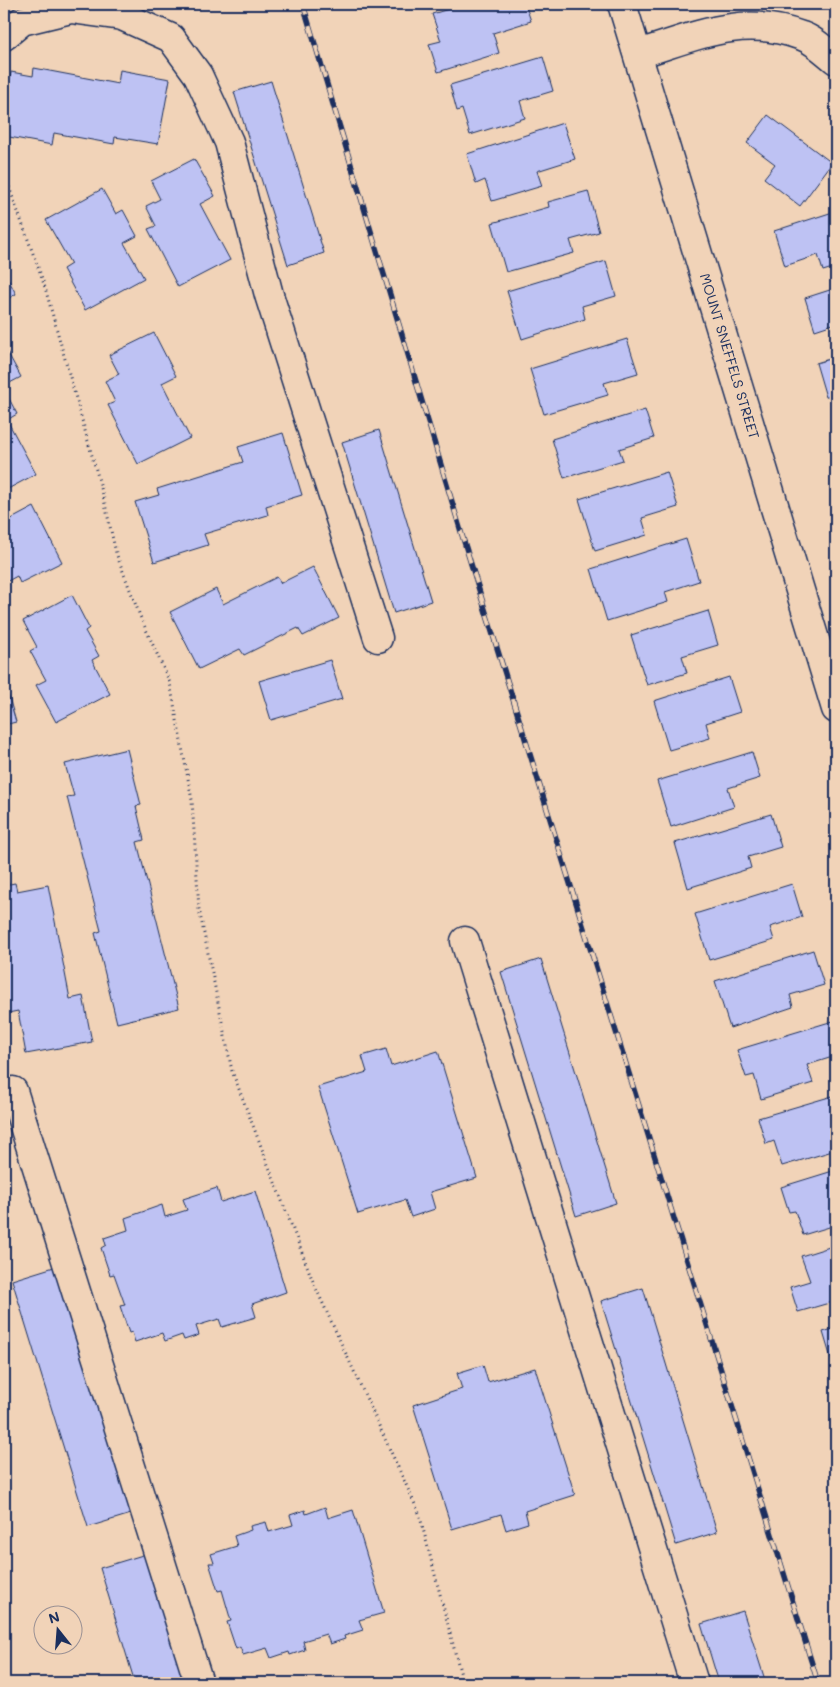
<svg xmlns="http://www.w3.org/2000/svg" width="840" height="1687" font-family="Mali,sans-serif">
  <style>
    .building { fill: #bec2f3; stroke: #1b2f5e }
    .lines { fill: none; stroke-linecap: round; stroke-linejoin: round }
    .minor-casing { stroke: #1b2f5e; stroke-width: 31 }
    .path { stroke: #1b2f5e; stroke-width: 3; stroke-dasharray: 1 4; stroke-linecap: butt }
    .minor { stroke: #f1d3b8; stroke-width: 28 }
    .rail-casing { stroke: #1b2f5e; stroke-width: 5.5 }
    .rail { stroke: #f1d3b8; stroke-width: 4; stroke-dasharray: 11; stroke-linecap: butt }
    .labels { text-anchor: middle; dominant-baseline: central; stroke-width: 4; stroke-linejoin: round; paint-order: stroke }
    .street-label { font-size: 14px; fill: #1b2f5e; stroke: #f1d3b8 }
  </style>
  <rect width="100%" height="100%" fill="#f1d3b8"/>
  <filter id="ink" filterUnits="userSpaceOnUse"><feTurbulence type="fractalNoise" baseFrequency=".02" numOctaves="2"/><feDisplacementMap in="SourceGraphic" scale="10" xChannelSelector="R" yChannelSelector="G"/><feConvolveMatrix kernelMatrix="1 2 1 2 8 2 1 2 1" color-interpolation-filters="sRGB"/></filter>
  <g filter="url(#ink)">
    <path class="building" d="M 466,4 L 525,4 L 531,21 L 493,33 L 499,53 L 438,72 L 429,44 L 441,41 L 432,14 Z
      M 543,57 L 553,91 L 520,101 L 525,118 L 470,135 L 462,109 L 457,111 L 450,85 Z
      M 34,68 L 118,84 L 120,70 L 170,79 L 158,144 L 115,137 L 114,144 L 54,133 L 52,145 L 4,136 L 4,111 L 11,72 L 33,76 Z
      M 271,81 L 324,253 L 288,265 L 234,92 Z
      M 768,115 L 832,163 L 800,206 L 764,178 L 775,164 L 747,143 Z
      M 563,123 L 575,159 L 537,171 L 542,186 L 492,201 L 485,180 L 476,184 L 467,154 Z
      M 194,159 L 215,196 L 200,204 L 230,260 L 178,287 L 148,229 L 156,226 L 146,206 L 160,199 L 151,181 Z
      M 102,189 L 116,214 L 123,210 L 137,236 L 124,243 L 144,278 L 85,310 L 63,269 L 71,264 L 46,220 Z
      M 588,191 L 599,232 L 570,240 L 574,253 L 506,272 L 492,223 L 549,207 L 548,202 Z
      M 836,211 L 836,267 L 823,271 L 818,255 L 785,266 L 774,231 Z
      M 606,261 L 616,296 L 582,306 L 585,319 L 522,339 L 507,291 Z
      M 4,271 L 16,294 L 4,301 Z
      M 836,288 L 836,323 L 815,330 L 805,298 Z
      M 154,333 L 176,376 L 162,383 L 190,438 L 138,464 L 108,405 L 115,402 L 105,381 L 119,374 L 109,355 Z
      M 627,339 L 638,373 L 604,383 L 608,395 L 544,414 L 530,369 Z
      M 4,346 L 21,377 L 4,386 Z
      M 836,357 L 836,394 L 826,397 L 816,363 Z
      M 4,389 L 17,414 L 7,420 L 36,474 L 4,491 Z
      M 645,410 L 654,438 L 619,449 L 623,460 L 564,478 L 552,439 Z
      M 379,430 L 431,601 L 394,613 L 342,442 Z
      M 283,433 L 302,495 L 266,506 L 268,515 L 204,534 L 208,545 L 154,562 L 135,502 L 159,495 L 157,489 L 243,462 L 238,447 Z
      M 667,472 L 678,507 L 642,518 L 647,535 L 595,551 L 579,499 Z
      M 34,507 L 62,562 L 20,583 L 17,576 L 4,583 L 4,523 Z
      M 686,539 L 699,581 L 665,592 L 668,602 L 607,621 L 591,569 Z
      M 313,567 L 339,618 L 303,636 L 298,628 L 244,655 L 240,649 L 199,669 L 170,612 L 216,589 L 223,604 L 277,577 L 281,583 Z
      M 72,595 L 89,628 L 85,631 L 99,656 L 92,660 L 110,694 L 56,722 L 36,685 L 46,680 L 30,651 L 37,647 L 23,621 Z
      M 708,611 L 718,645 L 682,656 L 687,673 L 647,685 L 631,635 Z
      M 4,650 L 10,671 L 4,673 Z
      M 330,660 L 342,699 L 271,720 L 259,681 Z
      M 729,677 L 740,712 L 706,723 L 710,738 L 669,750 L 654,701 Z
      M 4,680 L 16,722 L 4,725 Z
      M 127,749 L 141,805 L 136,806 L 144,840 L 137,842 L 179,1008 L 117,1023 L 95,933 L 101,931 L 67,797 L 74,796 L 65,764 Z
      M 752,752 L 760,778 L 728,788 L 734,807 L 671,827 L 657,781 Z
      M 771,814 L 781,847 L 748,857 L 751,868 L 688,888 L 675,843 Z
      M 15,883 L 17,891 L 48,885 L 70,999 L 83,996 L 92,1042 L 26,1054 L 18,1011 L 8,1013 L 4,992 L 4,885 Z
      M 792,884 L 802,917 L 770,927 L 774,940 L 709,960 L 695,914 Z
      M 813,950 L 824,985 L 790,995 L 793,1007 L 730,1028 L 715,981 Z
      M 541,959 L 616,1203 L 576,1216 L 501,972 Z
      M 833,1021 L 836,1031 L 836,1056 L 807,1065 L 813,1083 L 761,1099 L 754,1075 L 746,1077 L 737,1050 Z
      M 386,1049 L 391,1066 L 438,1051 L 477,1178 L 430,1192 L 435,1209 L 411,1217 L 405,1200 L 358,1214 L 318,1087 L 367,1072 L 362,1056 Z
      M 836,1095 L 836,1131 L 831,1132 L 836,1150 L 782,1166 L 774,1141 L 766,1144 L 758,1118 Z
      M 836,1170 L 836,1225 L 803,1235 L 795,1211 L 789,1212 L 781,1187 Z
      M 217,1188 L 221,1202 L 255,1191 L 286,1292 L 252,1304 L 256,1317 L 222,1327 L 219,1319 L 196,1326 L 199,1335 L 184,1340 L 182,1335 L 165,1341 L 162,1333 L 135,1342 L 132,1332 L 129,1333 L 120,1306 L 125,1305 L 114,1274 L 110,1275 L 101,1248 L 106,1245 L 104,1238 L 128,1230 L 125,1218 L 162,1205 L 165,1217 L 187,1210 L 183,1199 Z
      M 836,1245 L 836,1301 L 798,1312 L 790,1287 L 810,1281 L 801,1256 Z
      M 54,1267 L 131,1514 L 88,1527 L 12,1280 Z
      M 643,1288 L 717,1532 L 676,1545 L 601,1301 Z
      M 836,1328 L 836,1375 L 823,1332 Z
      M 483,1365 L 488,1382 L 535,1368 L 575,1495 L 525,1511 L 528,1523 L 506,1530 L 501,1514 L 452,1529 L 413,1405 L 462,1389 L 457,1373 Z
      M 325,1507 L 328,1518 L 353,1510 L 384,1613 L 359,1620 L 363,1630 L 344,1636 L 345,1639 L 330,1644 L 326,1634 L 303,1641 L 305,1650 L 290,1655 L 289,1652 L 271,1658 L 267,1648 L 243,1655 L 240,1647 L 236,1649 L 227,1622 L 231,1621 L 222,1590 L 218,1591 L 209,1563 L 214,1563 L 211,1554 L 237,1546 L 234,1536 L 251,1530 L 250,1526 L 266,1522 L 269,1532 L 293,1525 L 290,1515 L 305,1510 L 306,1514 Z
      M 146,1554 L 185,1683 L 135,1683 L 100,1568 Z
      M 743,1611 L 766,1683 L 719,1683 L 701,1624 Z"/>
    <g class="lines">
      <g class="minor-casing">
        <path id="minor" d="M 622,4 L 836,709
          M 4,36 L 22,21 L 71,9 L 122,16 L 171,38 L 198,75 L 229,142 L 269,295 L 378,638
          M 638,54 C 695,37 741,13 802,36 C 814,40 826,52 836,60
          M 465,941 L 694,1683
          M 13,1091 L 199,1683"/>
      </g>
      <path class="path" d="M 4,173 L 44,284 L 103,495 L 116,553 L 140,616 L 170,683 L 192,800 L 199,909 L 232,1071 L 314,1284 L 419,1513 L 463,1683"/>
      <use href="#minor" class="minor"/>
      <g class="rail-casing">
        <path id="rail" d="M 303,4 L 462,535 L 818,1683"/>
      </g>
      <use href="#rail" class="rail"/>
    </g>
  </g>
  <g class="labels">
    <g class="street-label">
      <text transform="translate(730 356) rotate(73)">MOUNT SNEFFELS STREET</text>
    </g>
  </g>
  <rect width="840" height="1687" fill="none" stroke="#f1d3b8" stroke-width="20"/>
  <rect x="10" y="10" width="820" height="1667" fill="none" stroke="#1b2f5e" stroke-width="2" filter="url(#ink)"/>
  <g transform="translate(58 1630) rotate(343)"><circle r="24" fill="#f1d3b8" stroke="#9b9194"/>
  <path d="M0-4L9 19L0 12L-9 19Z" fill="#1b2f5e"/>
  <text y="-8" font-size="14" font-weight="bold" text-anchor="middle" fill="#1b2f5e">N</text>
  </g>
</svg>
